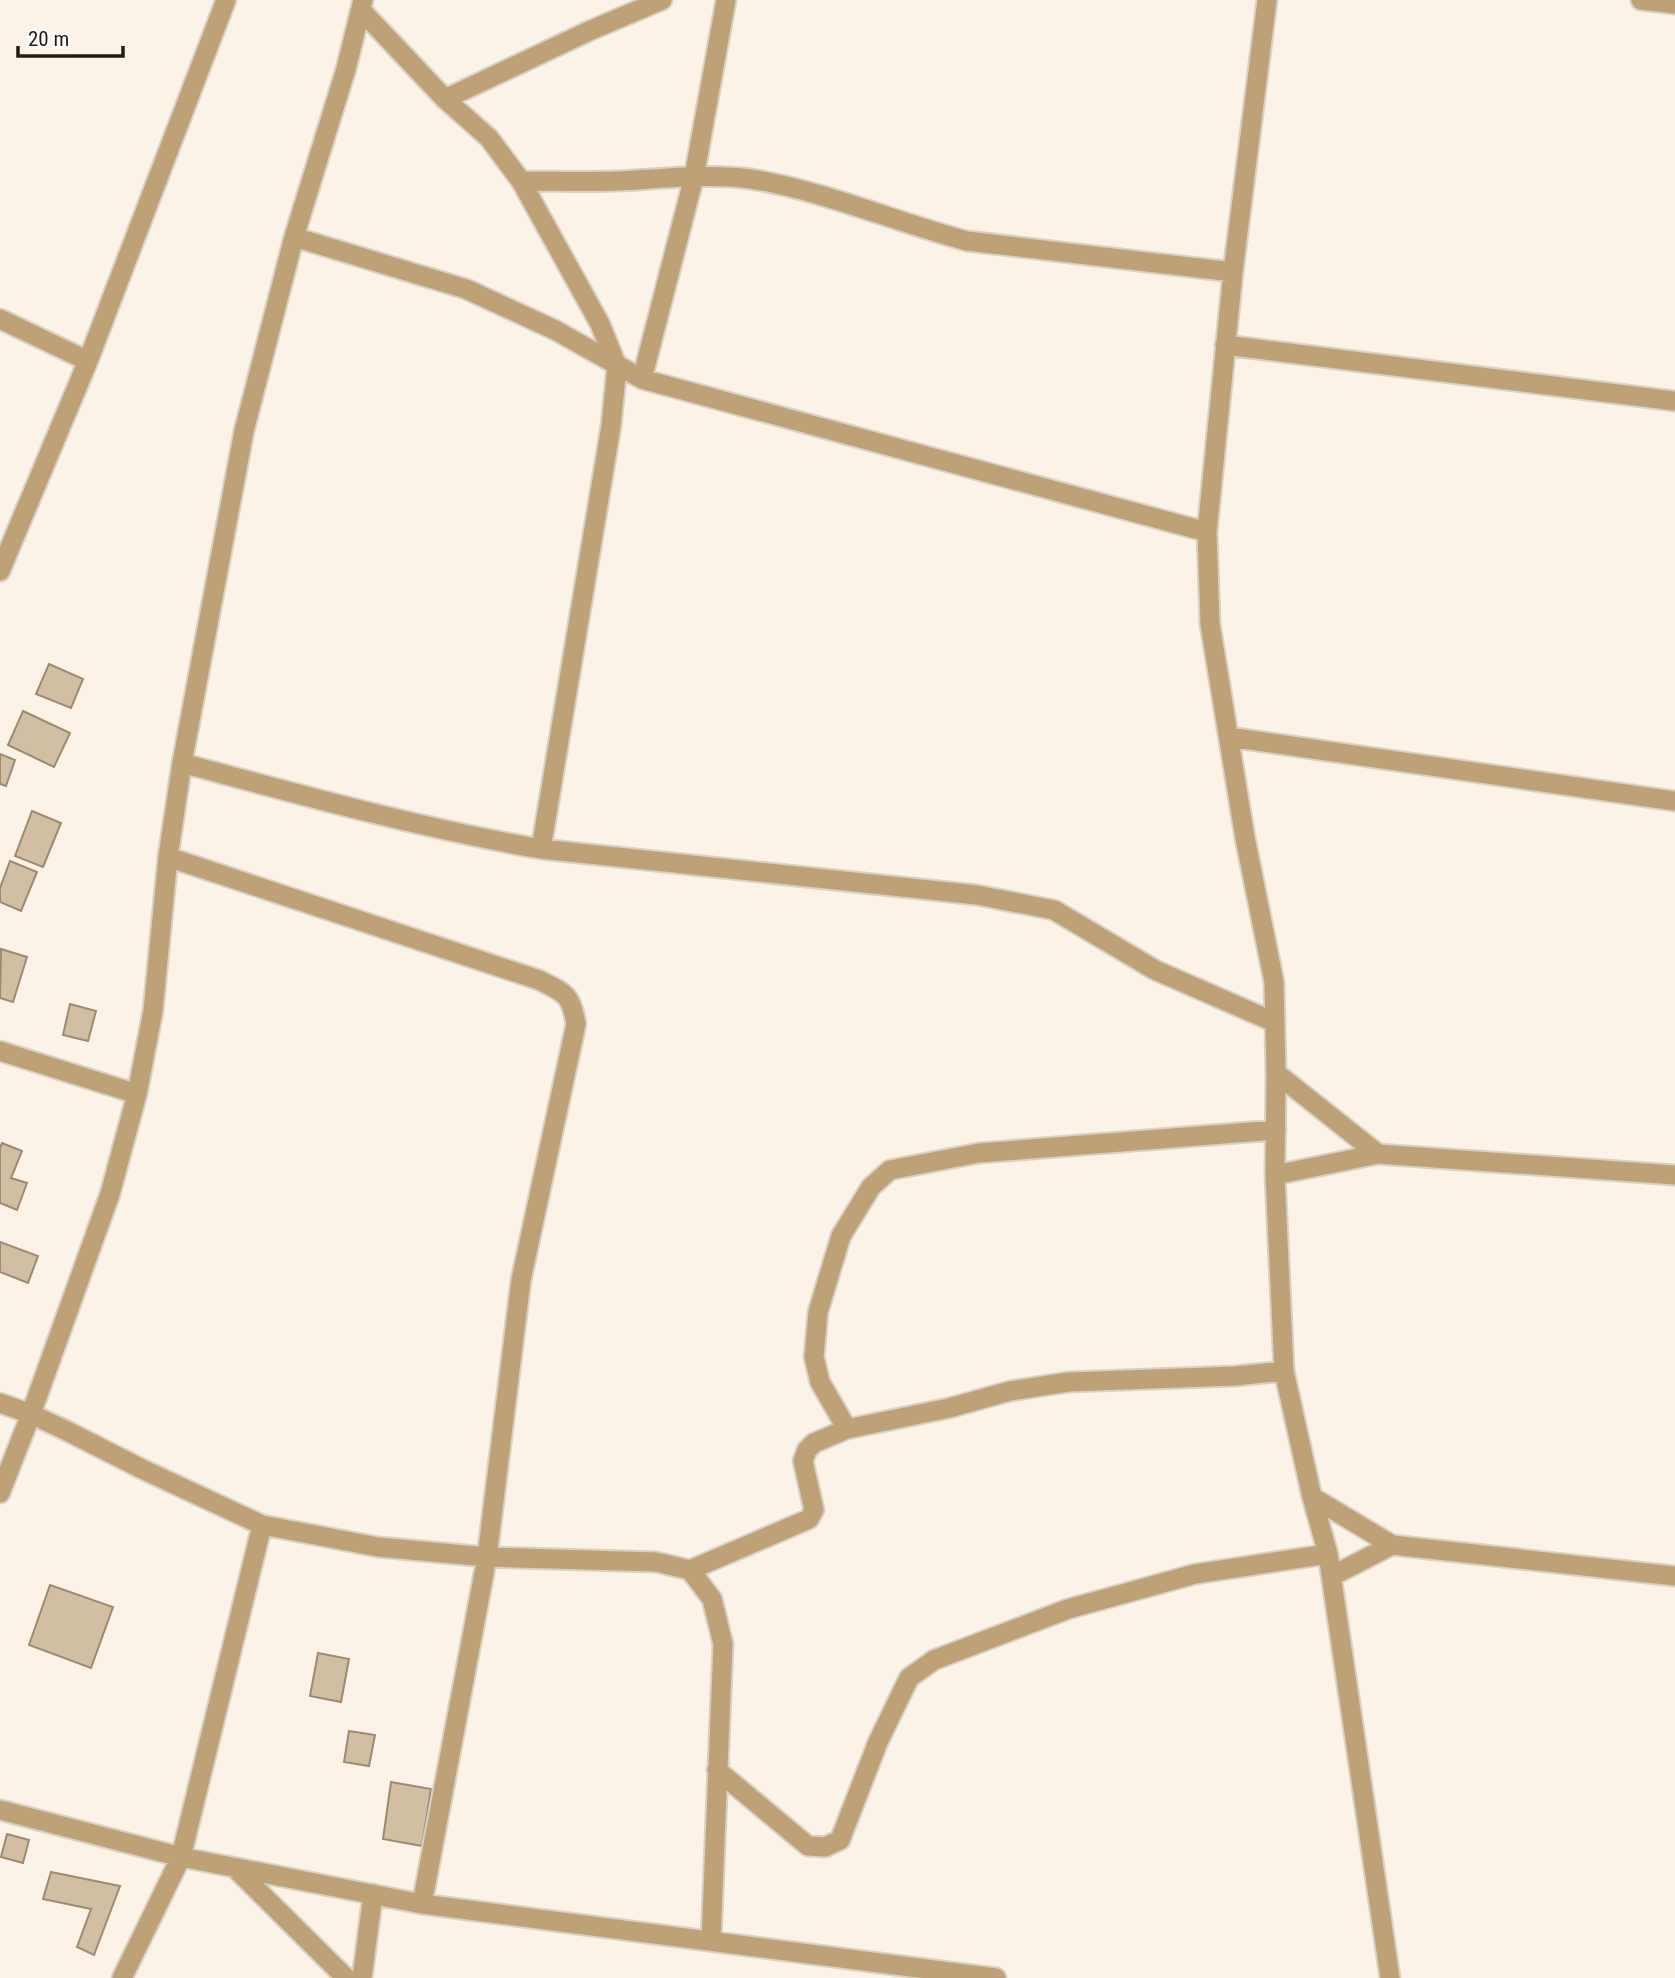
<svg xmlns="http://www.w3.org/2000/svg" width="1675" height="1978" font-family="'Roboto Condensed',sans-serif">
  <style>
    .building { fill: #d2bea3; stroke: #9d8a70; stroke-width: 2 }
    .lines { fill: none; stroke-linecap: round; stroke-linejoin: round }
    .minor-casing { stroke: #d9d1c6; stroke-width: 23 }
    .minor { stroke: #bfa177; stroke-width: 19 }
  </style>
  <rect width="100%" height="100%" fill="#fcf3e8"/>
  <path class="building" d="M 49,664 L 83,679 L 71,708 L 36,694 Z
    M 23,711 L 70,733 L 54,767 L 8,745 Z
    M 0,754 L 15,760 L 6,786 L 0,784 Z
    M 32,811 L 61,823 L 43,867 L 15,856 Z
    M 10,861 L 37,872 L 21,911 L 0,902 L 0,888 Z
    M 1,949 L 27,957 L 13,1002 L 0,998 Z
    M 70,1004 L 96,1011 L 88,1041 L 63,1035 Z
    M 2,1143 L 22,1151 L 11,1178 L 27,1183 L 17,1210 L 0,1203 L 0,1148 Z
    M 0,1242 L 38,1256 L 28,1283 L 0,1272 Z
    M 50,1585 L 113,1607 L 91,1668 L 29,1645 Z
    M 318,1653 L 349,1659 L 341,1702 L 310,1696 Z
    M 349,1731 L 375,1735 L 369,1766 L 344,1762 Z
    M 391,1782 L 431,1789 L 422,1846 L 383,1839 Z
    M 7,1834 L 29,1840 L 23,1863 L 1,1857 Z
    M 51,1872 L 120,1886 L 94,1955 L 77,1947 L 91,1909 L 43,1899 Z"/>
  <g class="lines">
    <g class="minor-casing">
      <path id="minor" d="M 1267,0 L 1233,272 L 1207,532 L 1210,624 L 1245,838 L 1274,982 L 1276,1073 L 1275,1175 L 1284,1371 L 1312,1497 L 1328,1554 L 1390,1978
        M 1641,0 L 1675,4
        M 361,10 L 445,99 L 489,138 L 521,181 L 600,324 L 617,366 L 611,426 L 541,849
        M 445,99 L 589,31 L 662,0
        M 521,181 C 553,181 585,182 617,181 C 659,179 710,173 751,179 C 825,191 895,222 967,241 L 1233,272
        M 294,237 L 466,289 L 555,330 L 642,379 L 1207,532
        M 0,319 L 88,361
        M 1225,345 L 1675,401
        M 642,379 L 694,177 L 726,0
        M 0,571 L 88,361 L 226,0
        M 1229,737 L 1675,801
        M 182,763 C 301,795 420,828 541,849 L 977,895 L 1054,910 L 1155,970 L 1274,1022
        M 168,857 L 539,980 C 565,993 571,994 576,1024 L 521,1280 L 487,1557 L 422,1904
        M 0,1051 L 137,1094
        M 1276,1073 L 1378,1154
        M 1275,1175 L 1378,1154 L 1675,1175
        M 0,1403 L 31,1414 L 69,1432 L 142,1469 L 262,1525 L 378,1547 L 487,1557 L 656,1562 L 690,1570 L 809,1519 L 814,1510 L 803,1461 L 807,1450 L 814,1443 L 847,1429 L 949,1408 L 1010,1391 L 1068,1382 L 1235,1376 L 1284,1371
        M 847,1429 L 820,1382 L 814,1357 L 818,1312 L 841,1236 L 871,1187 L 890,1170 L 979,1153 L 1276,1130
        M 0,1493 L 31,1414 L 110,1194 L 137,1094 L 153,1011 L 168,857 L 182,763 L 244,431 L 294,237 L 346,69 L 363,0
        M 1312,1497 L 1392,1545 L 1675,1576
        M 690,1570 L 712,1599 L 723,1644 L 711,1941
        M 1332,1576 L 1392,1545
        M 717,1770 L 808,1846 L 825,1847 L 840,1840 L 878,1742 L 909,1678 L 934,1660 L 1068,1609 L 1195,1574 L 1328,1554
        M 0,1810 L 181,1857 L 422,1904 L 996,1978
        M 235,1868 L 346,1978
        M 122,1978 L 181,1857 L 262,1525
        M 362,1978 L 373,1894"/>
    </g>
    <use href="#minor" class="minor"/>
  </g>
  <path d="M18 46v10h105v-10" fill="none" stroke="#231c12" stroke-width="3.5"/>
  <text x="28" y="46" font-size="21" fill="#231c12" stroke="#ffffff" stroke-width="5" paint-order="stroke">20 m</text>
</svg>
